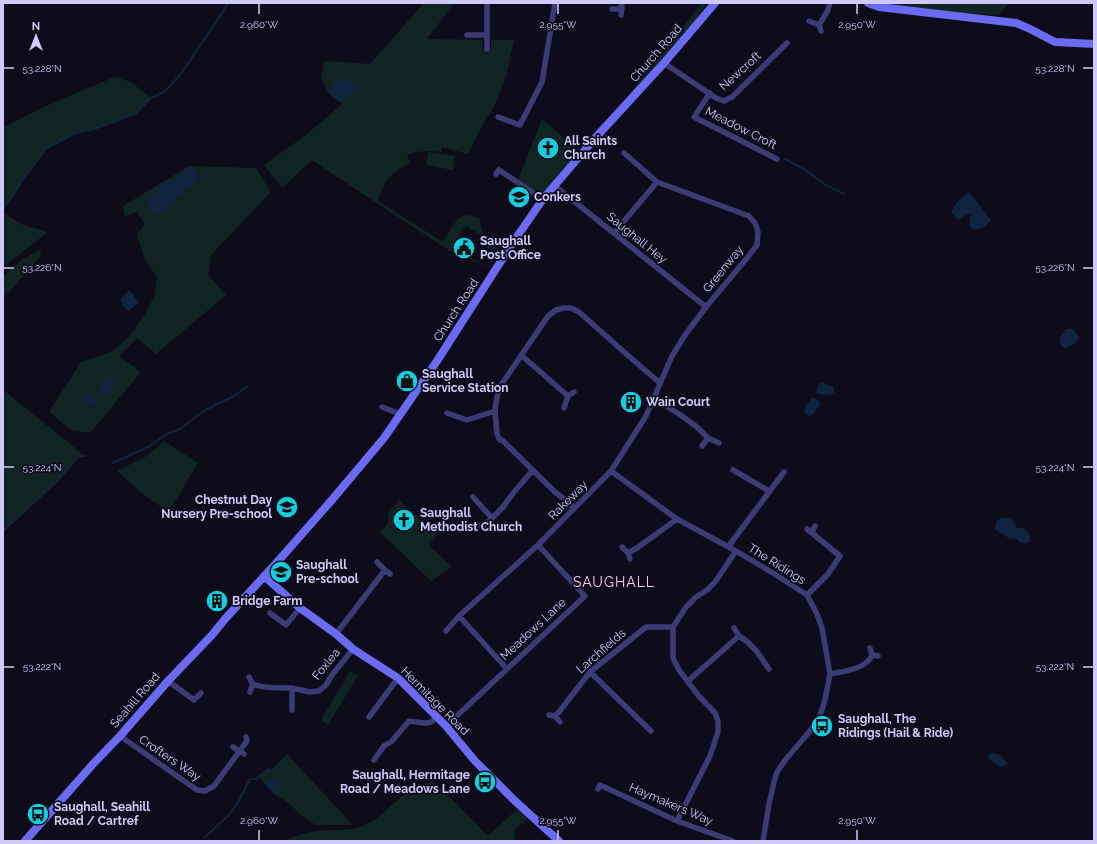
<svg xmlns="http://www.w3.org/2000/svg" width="1097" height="844" font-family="Raleway,sans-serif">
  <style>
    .green { fill: #102423 }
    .water { fill: #11243f }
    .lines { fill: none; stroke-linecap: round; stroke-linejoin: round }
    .stream { stroke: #11243f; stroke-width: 2 }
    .street { stroke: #3c3b76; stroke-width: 5.5 }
    .secondary { stroke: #6a6af2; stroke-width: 8 }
    .ticks { fill: none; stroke: #cfcafb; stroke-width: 1.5 }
    .labels { text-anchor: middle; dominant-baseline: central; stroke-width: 3.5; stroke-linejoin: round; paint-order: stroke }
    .street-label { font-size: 12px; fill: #cfcafb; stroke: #0e0c1b }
    .poi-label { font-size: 12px; font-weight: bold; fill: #cfcafb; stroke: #0e0c1b; text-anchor: start }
    .quarter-label { font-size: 14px; letter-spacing: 1px; fill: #fbcceb; stroke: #0e0c1b }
    .ticks-label { font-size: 10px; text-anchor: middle; fill: #cfcafb; stroke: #0e0c1b; stroke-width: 3.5; stroke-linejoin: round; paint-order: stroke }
  </style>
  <rect width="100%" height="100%" fill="#0e0c1b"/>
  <path class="green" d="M 424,3 L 454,3 L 427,39 L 482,40 L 483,49 L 491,49 L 491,40 L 514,40 L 506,77 L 493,109 L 483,124 L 468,154 L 442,147 L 441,152 C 427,150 420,151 407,155 L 410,163 C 390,173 385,179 378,201 L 422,229 L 443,242 C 449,233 456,214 469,215 C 473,216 476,217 479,218 L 486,243 L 501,251 L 501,254 L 484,246 L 481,235 L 466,226 L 451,249 L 492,268 L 491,268 L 450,251 L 340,179 L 312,160 L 282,188 L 264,165 L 306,135 L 342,104 L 334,98 L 328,92 L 321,77 L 324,61 L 370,64 Z
    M 702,3 L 707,3 L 698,15 L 695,22 L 635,91 L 631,92 Z
    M 880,3 L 1010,3 L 998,15 L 963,13 L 884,4 Z
    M 115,77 L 131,82 L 151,98 L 135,114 L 94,129 L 75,133 L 47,148 L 26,175 L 12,197 L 3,209 L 3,128 C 39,108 77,92 115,77 Z
    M 542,119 L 580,152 L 543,195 L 518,180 Z
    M 428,152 L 455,156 L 453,170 L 426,165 Z
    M 189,166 L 256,168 L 271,192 L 211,255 L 208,275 L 226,295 L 156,354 L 137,338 L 119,356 L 141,372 L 90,433 L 71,430 L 49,412 L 81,362 L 113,351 L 129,337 L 142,319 L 154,297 L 157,277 L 144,258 L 137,235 L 145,224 L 137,212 L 125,216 L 123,206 Z
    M 3,213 L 23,225 L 48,232 L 3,267 Z
    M 40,250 L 41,256 L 3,299 L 3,276 L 23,259 Z
    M 3,390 L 85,456 L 79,456 L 55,483 L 3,531 Z
    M 164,441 L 198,463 L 169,512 L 144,495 L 117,471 L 147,456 Z
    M 399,500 L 437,535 L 429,545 L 452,567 L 431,581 L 380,532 L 388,524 L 389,513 Z
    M 350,671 L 358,676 L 328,725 L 321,720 Z
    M 287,754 L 353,825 L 316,825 L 300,814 L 287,802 L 274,794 L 259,777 L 268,769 L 270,769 L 273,768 Z
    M 432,781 L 436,783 L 488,836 L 517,809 L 528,818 L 514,830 L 515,839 L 514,841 L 283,841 C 294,837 306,832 318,831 C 334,829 348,832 363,826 C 382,818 395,799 412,789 C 418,786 426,783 432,781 Z"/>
  <path class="water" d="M 344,78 L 357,86 L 342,103 L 334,98 L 328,92 L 335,82 Z
    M 189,166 L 196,170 L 200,178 L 157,216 L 145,205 L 167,180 L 175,181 Z
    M 968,192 C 977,200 982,210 991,220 L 985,227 L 975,230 L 969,226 L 971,214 L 966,215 L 958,220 L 951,212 L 956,203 Z
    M 129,290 L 139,302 L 128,311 L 123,306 L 121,299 Z
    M 1066,329 L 1073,329 L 1079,337 L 1075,343 L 1065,349 L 1060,344 L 1060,337 Z
    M 108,375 L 115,381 L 108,395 L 101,394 L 100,387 Z
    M 820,382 L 834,387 L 834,393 L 827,395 L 816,393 Z
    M 85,395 L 97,401 L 94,407 L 81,401 Z
    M 812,397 L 819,401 L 820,404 L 813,415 L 809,416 L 805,413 L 805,408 Z
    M 1003,518 L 1010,518 L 1015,523 L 1016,528 C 1025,527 1031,532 1030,541 L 1026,543 L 1021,543 L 1016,538 L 1010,539 L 995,529 L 996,521 Z
    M 990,753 C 999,753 1003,756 1007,764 L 1003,767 L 998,766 L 989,759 Z
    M 274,778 L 278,779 L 278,789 L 281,790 L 280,793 L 278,792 L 274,794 L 263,782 Z"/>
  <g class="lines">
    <path class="stream" d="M 785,159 L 807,171 L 824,184 L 844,194
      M 3,209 L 12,197 L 26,175 L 47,148 L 75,133 L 94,129 L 135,114 L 151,98 L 164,92 L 180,75 L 220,16 L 228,3
      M 113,463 L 150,446 L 167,434 L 180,429 L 205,410 L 234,396 L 248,386
      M 3,531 L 55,483 L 79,456 L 85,456
      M 205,837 L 229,815 L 238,802 L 250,779 L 256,779 L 268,769"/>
    <path class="street" d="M 487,3 L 487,49
      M 612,9 L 622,9
      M 621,15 L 622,3
      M 809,21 L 819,25
      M 821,31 L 819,25 L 827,12 L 830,3
      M 467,35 L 487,35
      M 664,63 L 716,98 L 724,101 L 732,97 L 787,43
      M 710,93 L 694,117 L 777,159
      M 498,117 L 520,125 L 542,82 L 555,3
      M 496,174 L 499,170 L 543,199
      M 555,186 L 706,307
      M 614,233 L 657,182
      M 521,355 L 568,396 L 564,408
      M 568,396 L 574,392
      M 654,398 L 682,416 L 697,427 L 708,438 L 719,443
      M 382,407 L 400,414
      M 447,413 L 467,420 L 495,411
      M 702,446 L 708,438
      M 733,470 L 769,491
      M 611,471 L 677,519 L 736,551 L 773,573 L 807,595 L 817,614 L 822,628 L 830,674 L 825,700 L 819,719 L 810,731 L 786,759 L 777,772 L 774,782 L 769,804 L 763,841
      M 473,497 L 491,517
      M 573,510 L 571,504 L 555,492 L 502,440 L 500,440 L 497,434 L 495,411 L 496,403 L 499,388 L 548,316 L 556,310 L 564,308 L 571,308 L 579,312 L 632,359 L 660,383
      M 454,529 L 472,525 L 484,526 L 503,507 L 514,492 L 532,471
      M 812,532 L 815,526
      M 622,547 L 628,553
      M 728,547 L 784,472
      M 630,559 L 628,553 L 637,548 L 677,519
      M 385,570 L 390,574
      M 807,595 L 828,574 L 840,556 L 807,529
      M 270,613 L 286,625 L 300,608
      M 459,616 L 507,669
      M 734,628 L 739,636
      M 446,631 L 459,616 L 538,545 L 611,471 L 646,416 L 672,356 L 685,335 L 706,307 L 747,258 L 757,245 L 758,232 L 755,223 L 749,216 L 657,182 L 624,153
      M 336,634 L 385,570 L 377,562
      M 872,655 L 878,656
      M 590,672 L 651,731
      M 830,674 C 841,672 860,670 869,660 C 870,659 871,657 872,655 L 870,648
      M 249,677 C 250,679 251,681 252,683 C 258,689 283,688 292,688
      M 168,681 L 194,700 L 201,693
      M 688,681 L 739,636 C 753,644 760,656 769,669
      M 250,692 L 253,684
      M 292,710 L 292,688 L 310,692 L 319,691 L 326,685 L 332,675 L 353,649
      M 549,715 L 555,716 L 559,712 L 590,672 L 646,627 L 673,627
      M 555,716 L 560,722
      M 369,717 L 398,678
      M 446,726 L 585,596 L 538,545
      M 120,736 L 197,790 L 205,791 L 214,786 L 247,741 L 246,737
      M 233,747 L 244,754
      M 374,760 L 384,746 L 392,741 L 409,721 C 420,722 430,727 436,717
      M 598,789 L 600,785 L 677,821 L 733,841
      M 677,821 L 710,756 L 718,732 L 718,721 L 715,713 L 698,695 L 679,670 L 673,658 L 673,627 L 686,607 L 696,597 L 707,590 L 715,582 L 736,551"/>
    <path class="secondary" d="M 868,3 L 879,7 L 1016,23 L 1028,28 L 1055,42 L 1094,44
      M 264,576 L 300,608 L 336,634 L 353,649 L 398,678 L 446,726 L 475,761 L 514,800 L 559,841
      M 25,841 L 93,764 L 120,736 L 168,681 L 212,635 L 225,619 L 280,559 L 331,501 L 384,438 L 437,361 L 512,244 L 543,199 L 597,136 L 664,63 L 715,3"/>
  </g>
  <path class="ticks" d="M 259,4 L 259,14M 558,4 L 558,14M 857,4 L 857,14M 4,68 L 14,68M 1083,68 L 1093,68M 4,268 L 14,268M 1083,268 L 1093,268M 4,467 L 14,467M 1083,467 L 1093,467M 4,667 L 14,667M 1083,667 L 1093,667M 259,830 L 259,840M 558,830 L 558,840M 857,830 L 857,840"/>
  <defs>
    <g id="church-disc" transform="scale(1.15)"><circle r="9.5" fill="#13cede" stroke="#0e0c1b"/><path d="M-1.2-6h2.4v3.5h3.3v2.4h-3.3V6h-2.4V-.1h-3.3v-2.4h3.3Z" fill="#111"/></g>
    <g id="school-disc" transform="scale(1.15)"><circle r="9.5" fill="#13cede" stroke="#0e0c1b"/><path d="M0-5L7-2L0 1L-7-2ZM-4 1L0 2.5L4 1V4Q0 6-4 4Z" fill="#111"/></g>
    <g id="civic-disc" transform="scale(1.15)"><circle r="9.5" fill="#13cede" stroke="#0e0c1b"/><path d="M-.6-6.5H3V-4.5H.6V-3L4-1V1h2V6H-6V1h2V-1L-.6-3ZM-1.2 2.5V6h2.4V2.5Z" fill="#111"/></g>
    <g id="shop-disc" transform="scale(1.15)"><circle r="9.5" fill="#13cede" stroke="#0e0c1b"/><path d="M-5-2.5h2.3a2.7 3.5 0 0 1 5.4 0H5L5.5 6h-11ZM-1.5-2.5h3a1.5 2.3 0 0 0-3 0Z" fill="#111"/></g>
    <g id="building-disc" transform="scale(1.15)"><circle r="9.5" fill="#13cede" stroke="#0e0c1b"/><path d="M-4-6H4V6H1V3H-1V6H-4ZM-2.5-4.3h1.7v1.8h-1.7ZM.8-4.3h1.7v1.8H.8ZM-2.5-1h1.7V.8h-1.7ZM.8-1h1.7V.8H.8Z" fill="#111"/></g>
    <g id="bus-disc" transform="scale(1.15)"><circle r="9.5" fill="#13cede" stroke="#0e0c1b"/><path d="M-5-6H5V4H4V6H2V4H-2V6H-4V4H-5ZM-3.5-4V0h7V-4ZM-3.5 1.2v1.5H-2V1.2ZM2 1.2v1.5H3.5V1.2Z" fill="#111"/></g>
  </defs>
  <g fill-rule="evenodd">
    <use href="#church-disc" x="548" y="148"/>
    <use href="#school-disc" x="519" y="197"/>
    <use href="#civic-disc" x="464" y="248"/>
    <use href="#shop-disc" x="407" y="381"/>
    <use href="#building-disc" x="631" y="402"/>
    <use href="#school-disc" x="287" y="507"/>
    <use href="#church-disc" x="404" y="520"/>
    <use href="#school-disc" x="281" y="572"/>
    <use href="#building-disc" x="217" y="601"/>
    <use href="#bus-disc" x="822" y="726"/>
    <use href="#bus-disc" x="485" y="782"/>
    <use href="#bus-disc" x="38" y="814"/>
  </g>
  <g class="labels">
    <g class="street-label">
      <text transform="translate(656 53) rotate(-49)">Church Road</text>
      <text transform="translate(740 71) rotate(-42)">Newcroft</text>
      <text transform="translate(741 128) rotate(27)">Meadow Croft</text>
      <text transform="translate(637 238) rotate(39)">Saughall Hey</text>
      <text transform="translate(723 269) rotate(-51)">Greenway</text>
      <text transform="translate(456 310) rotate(-57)">Church Road</text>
      <text transform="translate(568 500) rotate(-45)">Rakeway</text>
      <text transform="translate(777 564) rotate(32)">The Ridings</text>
      <text transform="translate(533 629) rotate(-43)">Meadows Lane</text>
      <text transform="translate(601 651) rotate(-41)">Larchfields</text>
      <text transform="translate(326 664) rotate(-51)">Foxlea</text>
      <text transform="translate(135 700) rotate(-49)">Seahill Road</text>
      <text transform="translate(435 701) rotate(45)">Hermitage Road</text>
      <text transform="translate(170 758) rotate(34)">Crofters Way</text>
      <text transform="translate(671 804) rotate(23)">Haymakers Way</text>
    </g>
    <g class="poi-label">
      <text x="564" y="141">All Saints<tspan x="564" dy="14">Church</tspan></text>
      <text x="534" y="197">Conkers</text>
      <text x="480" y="241">Saughall<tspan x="480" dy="14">Post Office</tspan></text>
      <text x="422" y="374">Saughall<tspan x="422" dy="14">Service Station</tspan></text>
      <text x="646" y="402">Wain Court</text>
      <text x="272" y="500" text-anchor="end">Chestnut Day<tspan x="272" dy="14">Nursery Pre-school</tspan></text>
      <text x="420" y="513">Saughall<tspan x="420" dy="14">Methodist Church</tspan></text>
      <text x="296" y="565">Saughall<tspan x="296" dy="14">Pre-school</tspan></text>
      <text x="232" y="601">Bridge Farm</text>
      <text x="838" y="719">Saughall, The<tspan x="838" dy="14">Ridings (Hail &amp; Ride)</tspan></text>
      <text x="470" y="775" text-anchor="end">Saughall, Hermitage<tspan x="470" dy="14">Road / Meadows Lane</tspan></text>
      <text x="54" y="807">Saughall, Seahill<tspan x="54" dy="14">Road / Cartref</tspan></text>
    </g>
    <g class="quarter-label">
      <text x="614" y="582">SAUGHALL</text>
    </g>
  </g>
  <g class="ticks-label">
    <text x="259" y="28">2.960°W</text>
    <text x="558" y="28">2.955°W</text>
    <text x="857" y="28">2.950°W</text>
    <text x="42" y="72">53.228°N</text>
    <text x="1055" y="72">53.228°N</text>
    <text x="42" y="271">53.226°N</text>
    <text x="1055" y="271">53.226°N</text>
    <text x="42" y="471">53.224°N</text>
    <text x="1055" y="471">53.224°N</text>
    <text x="42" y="670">53.222°N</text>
    <text x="1055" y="670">53.222°N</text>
    <text x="259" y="824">2.960°W</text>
    <text x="558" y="824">2.955°W</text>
    <text x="857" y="824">2.950°W</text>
  </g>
  <rect width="1097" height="844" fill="none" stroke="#cfcafb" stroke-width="8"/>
  <g transform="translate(36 36)" stroke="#0e0c1b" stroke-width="3" paint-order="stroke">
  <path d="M0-3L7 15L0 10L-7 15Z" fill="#cfcafb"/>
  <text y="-6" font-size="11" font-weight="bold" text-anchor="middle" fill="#cfcafb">N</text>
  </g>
</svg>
